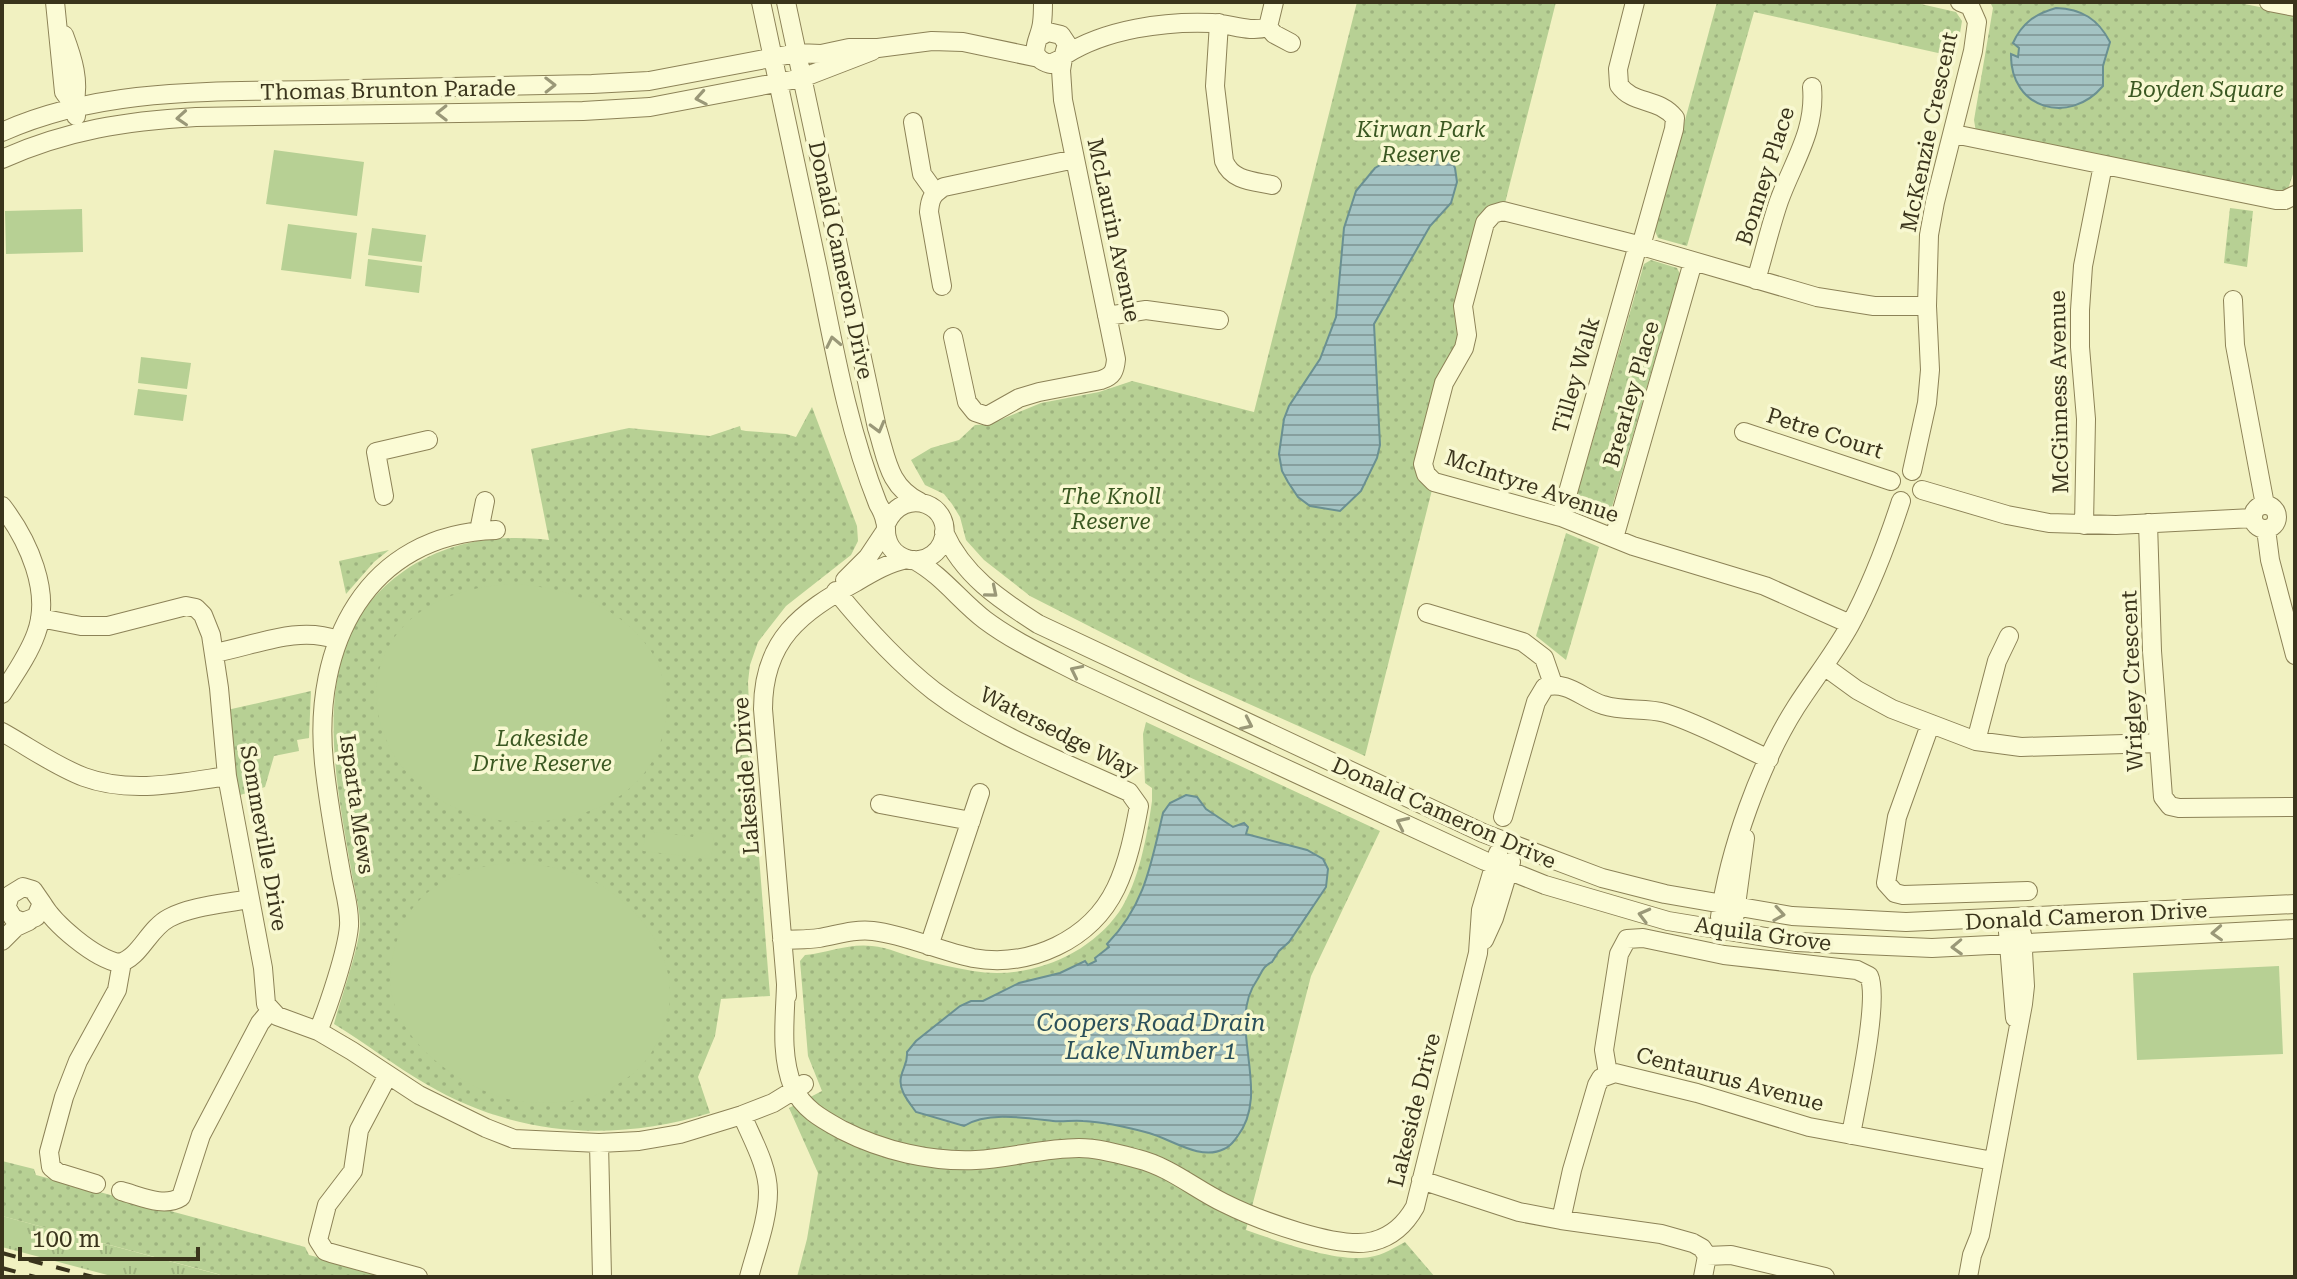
<svg xmlns="http://www.w3.org/2000/svg" width="2297" height="1279" font-family="'Roboto Serif',serif">
  <style>
    .grass { fill: url(#grass-tufts) }
    .park { fill: url(#park-dots) }
    .pitch { fill: #b7d094 }
    .water { fill: url(#water-rules); stroke: #6a9092; stroke-width: 2 }
    .lines { fill: none; stroke-linecap: round; stroke-linejoin: round }
    .minor-casing { stroke: #8c8257; stroke-width: 20 }
    .minor { stroke: #fbfbd5; stroke-width: 18 }
    .rail { stroke: #3a341c; stroke-width: 4; stroke-dasharray: 14 14; stroke-linecap: butt }
    .oneway { stroke: #9a9878 }
    .labels { text-anchor: middle; dominant-baseline: central; stroke-width: 7; stroke-linejoin: round; paint-order: stroke }
    .park-label { font-size: 22px; font-style: italic; fill: #3b5822; stroke: #f8f8d1 }
    .street-label { font-size: 22px; fill: #3a341c; stroke: #f8f8d1 }
    .water-label { font-size: 24px; font-style: italic; fill: #2b505b; stroke: #f8f8d1 }
  </style>
  <defs>
    <pattern id="grass-tufts" width="24" height="20" patternUnits="userSpaceOnUse" patternTransform="scale(2)"><rect width="24" height="20" fill="#b7d094"/><path d="M3 7l-1-3M5 7V3M7 7l1-3M15 17l-1-3M17 17v-4M19 17l1-3" fill="none" stroke="#9eb37f"/></pattern>
    <pattern id="park-dots" width="8" height="8" patternUnits="userSpaceOnUse" patternTransform="scale(2)"><rect width="8" height="8" fill="#b7d094"/><path d="M2 2h.1M6 6h.1" fill="none" stroke="#9eb37f" stroke-width="1.8" stroke-linecap="round"/></pattern>
    <pattern id="water-rules" width="6" height="5" patternUnits="userSpaceOnUse" patternTransform="scale(2)"><rect width="6" height="5" fill="#a4c3c3"/><path d="M0 2.5h6" fill="none" stroke="#879f9e"/></pattern>
  </defs>
  <rect width="100%" height="100%" fill="#f1f1c1"/>
  <path class="grass" d="M 2,1216 L 228,1277 L 115,1277 L 2,1247 Z"/>
  <path class="park" d="M 1357,2 L 1556,2 L 1503,211 L 1493,214 L 1424,463 L 1434,482 L 1365,756 L 1189,677 L 1030,596 L 984,560 L 966,540 L 960,517 L 952,504 L 944,494 L 925,485 L 911,460 L 931,448 L 959,440 L 975,425 L 990,424 L 1041,403 L 1099,392 L 1132,381 L 1254,412 Z
    M 1717,2 L 1912,2 L 1956,12 L 1962,21 L 1956,57 L 1754,12 L 1687,246 L 1658,238 L 1655,231 Z
    M 1990,2 L 2234,2 L 2295,14 L 2295,168 L 2287,192 L 2280,193 L 1976,132 L 1974,120 L 1993,8 Z
    M 2230,208 L 2253,211 L 2247,267 L 2224,263 Z
    M 1651,260 L 1677,268 L 1680,274 L 1609,517 L 1603,521 L 1578,513 L 1574,505 L 1644,264 Z
    M 812,407 L 857,526 L 858,541 L 851,555 L 786,606 L 758,642 L 750,665 L 748,682 L 751,754 L 770,996 L 721,999 L 715,1036 L 698,1077 L 710,1113 C 613,1143 514,1136 426,1084 C 395,1066 365,1043 334,1024 C 340,1001 361,942 360,923 C 359,904 353,883 350,863 C 333,765 307,637 404,571 C 448,541 497,534 549,540 L 531,449 L 629,428 L 710,436 L 740,426 L 741,430 L 746,431 L 786,434 L 796,437 Z
    M 1566,533 L 1599,547 L 1566,660 L 1536,636 Z
    M 389,550 L 374,562 L 346,594 L 339,561 Z
    M 311,691 L 309,738 L 297,740 L 299,751 L 274,756 L 265,787 L 237,796 L 227,710 Z
    M 1146,722 L 1380,831 L 1311,976 L 1246,1230 C 1277,1241 1338,1263 1370,1257 C 1383,1255 1394,1248 1405,1242 L 1435,1277 L 797,1277 L 807,1239 L 818,1173 L 789,1108 L 822,1091 L 808,1056 L 800,961 L 805,955 C 827,953 850,943 872,946 C 888,947 903,955 919,959 C 937,964 955,968 973,971 C 1027,980 1087,957 1119,912 C 1139,882 1147,836 1152,801 L 1152,788 L 1145,783 L 1143,734 Z
    M 2,1161 L 34,1169 L 36,1175 L 305,1247 L 309,1255 L 394,1277 L 229,1277 L 2,1216 Z"/>
  <path class="pitch" d="M 274,150 L 364,162 L 357,216 L 266,204 Z
    M 82,209 L 83,252 L 6,254 L 5,211 Z
    M 288,224 L 357,233 L 351,279 L 281,270 Z
    M 372,228 L 426,235 L 422,262 L 368,255 Z
    M 368,259 L 422,266 L 419,293 L 365,286 Z
    M 141,357 L 191,363 L 187,389 L 138,383 Z
    M 138,389 L 187,395 L 183,421 L 134,415 Z
    M 511,584 C 560,586 614,603 645,643 C 662,663 668,691 666,717 C 658,784 608,814 544,821 C 356,839 301,597 511,584 Z
    M 646,831 L 693,837 L 695,831 L 714,834 L 711,859 L 643,851 Z
    M 511,863 C 540,864 567,868 593,881 C 641,905 684,965 666,1020 C 659,1039 652,1057 636,1071 C 617,1087 595,1098 571,1101 C 553,1103 534,1104 516,1101 C 462,1090 391,1040 390,979 C 390,964 394,951 398,937 C 414,887 461,867 511,863 Z
    M 2279,966 L 2283,1054 L 2137,1060 L 2133,973 Z"/>
  <path class="water" d="M 2056,8 C 2082,9 2098,19 2110,42 L 2103,66 L 2103,86 C 2069,126 2010,109 2011,54 L 2018,57 L 2019,48 L 2013,43 C 2022,23 2035,14 2056,8 Z
    M 1428,151 L 1450,157 L 1455,168 L 1457,182 L 1451,203 L 1430,226 L 1374,324 L 1380,445 L 1377,458 L 1361,491 L 1340,511 L 1310,506 L 1298,497 L 1288,482 L 1282,471 L 1279,454 L 1284,419 L 1289,406 L 1320,359 L 1336,317 L 1344,228 L 1356,191 L 1375,168 L 1391,159 L 1405,152 Z
    M 1186,795 L 1197,797 L 1206,809 L 1233,827 L 1244,823 L 1248,827 L 1246,834 L 1307,850 L 1323,859 L 1328,869 L 1326,887 L 1289,942 L 1279,951 L 1272,962 C 1263,966 1262,972 1257,980 C 1225,1025 1273,1091 1237,1137 C 1233,1142 1231,1146 1224,1149 C 1200,1161 1171,1139 1149,1133 C 1127,1127 1106,1122 1083,1121 C 1073,1120 1063,1122 1053,1121 C 1027,1118 987,1111 964,1126 L 916,1112 C 909,1102 898,1090 901,1077 C 903,1067 908,1063 907,1052 L 916,1041 L 960,1006 L 971,1001 L 983,1001 L 1019,983 L 1060,973 L 1085,961 L 1088,965 L 1096,961 L 1095,958 L 1109,947 L 1107,944 C 1145,905 1151,864 1163,813 L 1170,803 Z"/>
  <g class="lines">
    <g class="minor-casing">
      <path id="minor" d="M 55,2 L 64,92 L 74,106 L 76,116
        M 761,2 C 780,91 799,180 818,269 C 834,348 848,429 878,504 C 881,509 884,515 885,521 C 887,526 885,532 887,538 C 890,552 904,562 919,560 C 929,559 938,552 942,543 C 957,506 904,483 886,524
        M 786,2 L 877,428 C 887,459 888,486 920,502
        M 1274,2 L 1268,27 L 1274,34 L 1291,43
        M 1635,2 L 1618,69 L 1619,85 C 1633,105 1658,97 1675,118 L 1674,129 L 1641,246
        M 2269,2 L 2295,7
        M 1219,23 L 1215,86 L 1224,161 C 1232,181 1253,181 1272,185
        M 64,35 C 73,59 80,81 74,106
        M 1039,37 L 1048,32 L 1061,35 L 1067,44 L 1063,58 L 1050,64 C 1024,56 1040,41 1042,23 C 1043,16 1043,9 1043,2
        M 1065,55 C 1106,29 1165,21 1212,23 C 1232,24 1249,33 1268,27
        M 913,122 L 922,174 L 935,192
        M 2,132 C 100,88 207,92 313,90 C 406,88 499,86 592,84 L 649,81 L 797,53 L 821,54 L 849,48 L 878,48 L 932,41 L 963,42 L 1039,58
        M 1954,134 L 2276,200 L 2285,200 L 2295,195
        M 2,159 C 67,130 126,121 196,117 L 583,111 L 650,107 L 802,78 L 872,51
        M 1756,280 C 1764,254 1770,227 1779,201 C 1793,162 1816,131 1812,87
        M 942,286 L 929,212 C 930,199 932,194 944,187 L 1075,159
        M 2233,300 L 2235,345 L 2265,505
        M 1107,316 L 1146,310 L 1219,320
        M 953,337 L 967,402 L 975,412 L 987,416 L 1019,398 L 1039,392 L 1101,380 C 1113,376 1115,371 1116,359 L 1063,100 L 1061,70 L 1063,58
        M 1744,432 L 1891,481
        M 1912,471 L 1927,403 L 1930,370 L 1927,306 L 1929,235 L 1935,202 L 1973,51 L 1977,22 L 1970,6 L 1960,2
        M 1922,490 L 2007,515 L 2049,523 L 2116,525 L 2253,518
        M 384,496 L 376,452 L 428,440
        M2253 517a12 12 0 1 1 24 0a12 12 0 1 1-24 0Z
        M 2,506 C 28,540 52,592 36,634 C 28,656 14,675 2,694
        M 1561,517 L 1638,245
        M 2148,523 L 2152,651 L 2163,797 L 2170,806 L 2179,808 L 2295,807
        M 2084,525 L 2086,419 L 2080,347 L 2080,310 L 2083,266 L 2103,165
        M 2266,529 L 2270,560 L 2295,655
        M 479,531 L 485,501
        M 944,532 C 963,575 999,599 1038,624 L 1483,833 L 1602,878 L 1665,894 L 1792,916 L 1906,922 L 2295,904
        M 1614,538 L 1693,262
        M 914,560 C 942,575 960,601 985,620 C 1013,641 1046,656 1077,672 L 1485,861 L 1545,885 L 1668,921 L 1796,942 L 1932,948 L 2295,929
        M 845,580 L 868,557 L 886,530
        M 1427,613 L 1523,642 L 1544,658 L 1553,684
        M 40,618 L 81,626 L 108,626 L 186,606 L 196,608 L 203,615 L 211,635 L 219,688 L 227,776 L 263,968 L 266,1004 L 277,1016 L 318,1031 L 352,1051 L 419,1095 L 486,1128 L 514,1139 L 599,1143 L 639,1141 L 680,1134 L 742,1115 L 773,1103 L 804,1084
        M 1850,624 L 1765,586 L 1633,546 L 1561,517 L 1434,482 L 1426,474 L 1423,464 L 1444,383 L 1464,348 L 1467,335 L 1463,306 L 1485,223 L 1493,214 L 1503,211 L 1638,245 L 1817,297 L 1874,306 L 1927,306
        M 214,653 C 254,646 298,625 337,640
        M 1824,666 L 1857,690 L 1892,709 L 1976,741 L 2021,747 L 2158,743
        M 1930,725 L 1897,817 L 1886,883 L 1895,893 L 1903,895 L 2028,891
        M 2,732 C 29,747 55,766 84,777 C 130,794 180,783 227,776
        M 1976,741 L 1997,661 L 2009,636
        M 880,804 L 971,821
        M 1503,817 L 1536,702 L 1545,687 C 1567,680 1583,699 1603,705 C 1623,712 1645,707 1665,713 C 1696,722 1738,745 1769,759
        M 2,899 L 13,918 L 23,922 L 36,917 L 42,903 L 33,890 L 23,887 L 10,895 L 7,905
        M 42,903 C 54,924 94,958 119,963 C 140,958 148,929 169,918 C 192,906 223,904 249,899
        M 1720,917 C 1729,850 1760,764 1796,707 C 1814,679 1834,654 1850,625 C 1871,586 1887,544 1901,501
        M 1734,920 L 1745,838
        M 2008,932 L 2015,1018
        M 782,940 C 794,939 807,940 819,938 C 837,935 853,929 873,931 C 907,935 939,951 973,958 C 1030,968 1091,940 1116,888 C 1128,863 1134,833 1139,806 L 1129,792 C 1064,762 992,735 934,691 C 897,662 866,628 836,591
        M 1484,940 L 1494,918 L 1511,862
        M 2,941 L 16,927 L 29,921
        M 929,946 L 980,793
        M 786,985 C 785,1019 780,1055 793,1087 C 803,1109 822,1119 842,1130 C 883,1151 931,1162 976,1160 C 1011,1158 1044,1148 1079,1148 C 1098,1148 1119,1154 1138,1159 C 1170,1167 1195,1189 1224,1203 C 1256,1219 1340,1251 1374,1241 C 1393,1236 1406,1223 1415,1207 L 1478,953 L 1481,910 L 1498,853
        M 787,996 L 763,709 C 763,640 801,612 856,582 C 873,572 888,563 907,559
        M 318,1031 C 328,1008 347,951 349,926 C 350,910 345,893 342,878 C 335,840 328,801 324,763 C 312,646 366,534 496,530
        M 1608,1074 L 1604,1050 L 1619,954 L 1627,939 L 1643,938 L 1724,955 L 1857,970 L 1869,976 C 1880,1000 1856,1105 1851,1135
        M 388,1075 L 359,1130 L 353,1171 L 327,1205 L 318,1240 L 325,1251 L 331,1253 L 418,1277
        M 742,1115 C 752,1139 768,1166 768,1192 C 768,1220 756,1250 749,1277
        M 599,1143 L 602,1277
        M 1421,1180 L 1519,1212 L 1561,1220 L 1661,1234 L 1693,1243 L 1702,1248 L 1707,1256 L 1703,1277
        M 96,1184 L 57,1172 L 51,1167 L 49,1152 L 64,1097 L 78,1061 L 117,990 L 122,962
        M 121,1191 C 140,1196 164,1208 181,1197 L 201,1135 L 260,1023 L 270,1011
        M 1561,1220 L 1572,1170 L 1597,1085 L 1601,1078 L 1615,1073 L 1697,1093 L 1809,1127 L 1993,1161
        M 1707,1256 L 1731,1255 L 1825,1277
        M 1968,1277 L 1972,1255 L 1980,1235 L 2023,1004 L 2025,986 L 2022,934"/>
    </g>
    <use href="#minor" class="minor"/>
    <path class="rail" d="M 2,1253 L 93,1277
      M 2,1268 L 35,1277"/>
  </g>
  <defs><path id="oneway-chevron" d="M-2-3.5L2.5 0L-2 3.5" fill="none" stroke-width="1.6" stroke-linecap="round" stroke-linejoin="round" transform="scale(2)"/></defs>
  <g class="oneway">
    <use href="#oneway-chevron" transform="translate(550 85) rotate(-1)"/>
    <use href="#oneway-chevron" transform="translate(701 98) rotate(170)"/>
    <use href="#oneway-chevron" transform="translate(442 113) rotate(179)"/>
    <use href="#oneway-chevron" transform="translate(182 118) rotate(176)"/>
    <use href="#oneway-chevron" transform="translate(833 342) rotate(-102)"/>
    <use href="#oneway-chevron" transform="translate(878 427) rotate(75)"/>
    <use href="#oneway-chevron" transform="translate(992 592) rotate(40)"/>
    <use href="#oneway-chevron" transform="translate(1076 671) rotate(-154)"/>
    <use href="#oneway-chevron" transform="translate(1247 724) rotate(25)"/>
    <use href="#oneway-chevron" transform="translate(1402 823) rotate(-155)"/>
    <use href="#oneway-chevron" transform="translate(1779 914) rotate(9)"/>
    <use href="#oneway-chevron" transform="translate(1644 915) rotate(-165)"/>
    <use href="#oneway-chevron" transform="translate(2217 933) rotate(177)"/>
    <use href="#oneway-chevron" transform="translate(1957 947) rotate(178)"/>
  </g>
  <g class="labels">
    <g class="park-label">
      <text x="2206" y="89">Boyden Square</text>
      <text x="1421" y="129">Kirwan Park<tspan x="1421" dy="25">Reserve</tspan></text>
      <text x="1111" y="496">The Knoll<tspan x="1111" dy="25">Reserve</tspan></text>
      <text x="542" y="738">Lakeside<tspan x="542" dy="25">Drive Reserve</tspan></text>
    </g>
    <g class="street-label">
      <text transform="translate(388 90) rotate(-1)">Thomas Brunton Parade</text>
      <text transform="translate(1929 132) rotate(-78)">McKenzie Crescent</text>
      <text transform="translate(1765 176) rotate(-72)">Bonney Place</text>
      <text transform="translate(1114 230) rotate(78)">McLaurin Avenue</text>
      <text transform="translate(841 260) rotate(78)">Donald Cameron Drive</text>
      <text transform="translate(1576 375) rotate(-74)">Tilley Walk</text>
      <text transform="translate(2059 392) rotate(-91)">McGinness Avenue</text>
      <text transform="translate(1631 394) rotate(-74)">Brearley Place</text>
      <text transform="translate(1825 433) rotate(18)">Petre Court</text>
      <text transform="translate(1532 486) rotate(19)">McIntyre Avenue</text>
      <text transform="translate(2132 681) rotate(-92)">Wrigley Crescent</text>
      <text transform="translate(1059 732) rotate(27)">Watersedge Way</text>
      <text transform="translate(746 776) rotate(-94)">Lakeside Drive</text>
      <text transform="translate(357 804) rotate(82)">Isparta Mews</text>
      <text transform="translate(1444 813) rotate(24)">Donald Cameron Drive</text>
      <text transform="translate(264 838) rotate(80)">Sommeville Drive</text>
      <text transform="translate(2086 916) rotate(-3)">Donald Cameron Drive</text>
      <text transform="translate(1763 934) rotate(8)">Aquila Grove</text>
      <text transform="translate(1730 1079) rotate(15)">Centaurus Avenue</text>
      <text transform="translate(1414 1110) rotate(-76)">Lakeside Drive</text>
    </g>
    <g class="water-label">
      <text x="1151" y="1023">Coopers Road Drain<tspan x="1151" dy="28">Lake Number 1</tspan></text>
    </g>
  </g>
  <rect width="2297" height="1279" fill="none" stroke="#3a341c" stroke-width="8"/>
  <path d="M20 1247v12h178v-12" fill="none" stroke="#3a341c" stroke-width="4"/>
  <text x="32" y="1247" font-size="24" fill="#3a341c" stroke="#f8f8d1" stroke-width="6" paint-order="stroke">100 m</text>
</svg>
